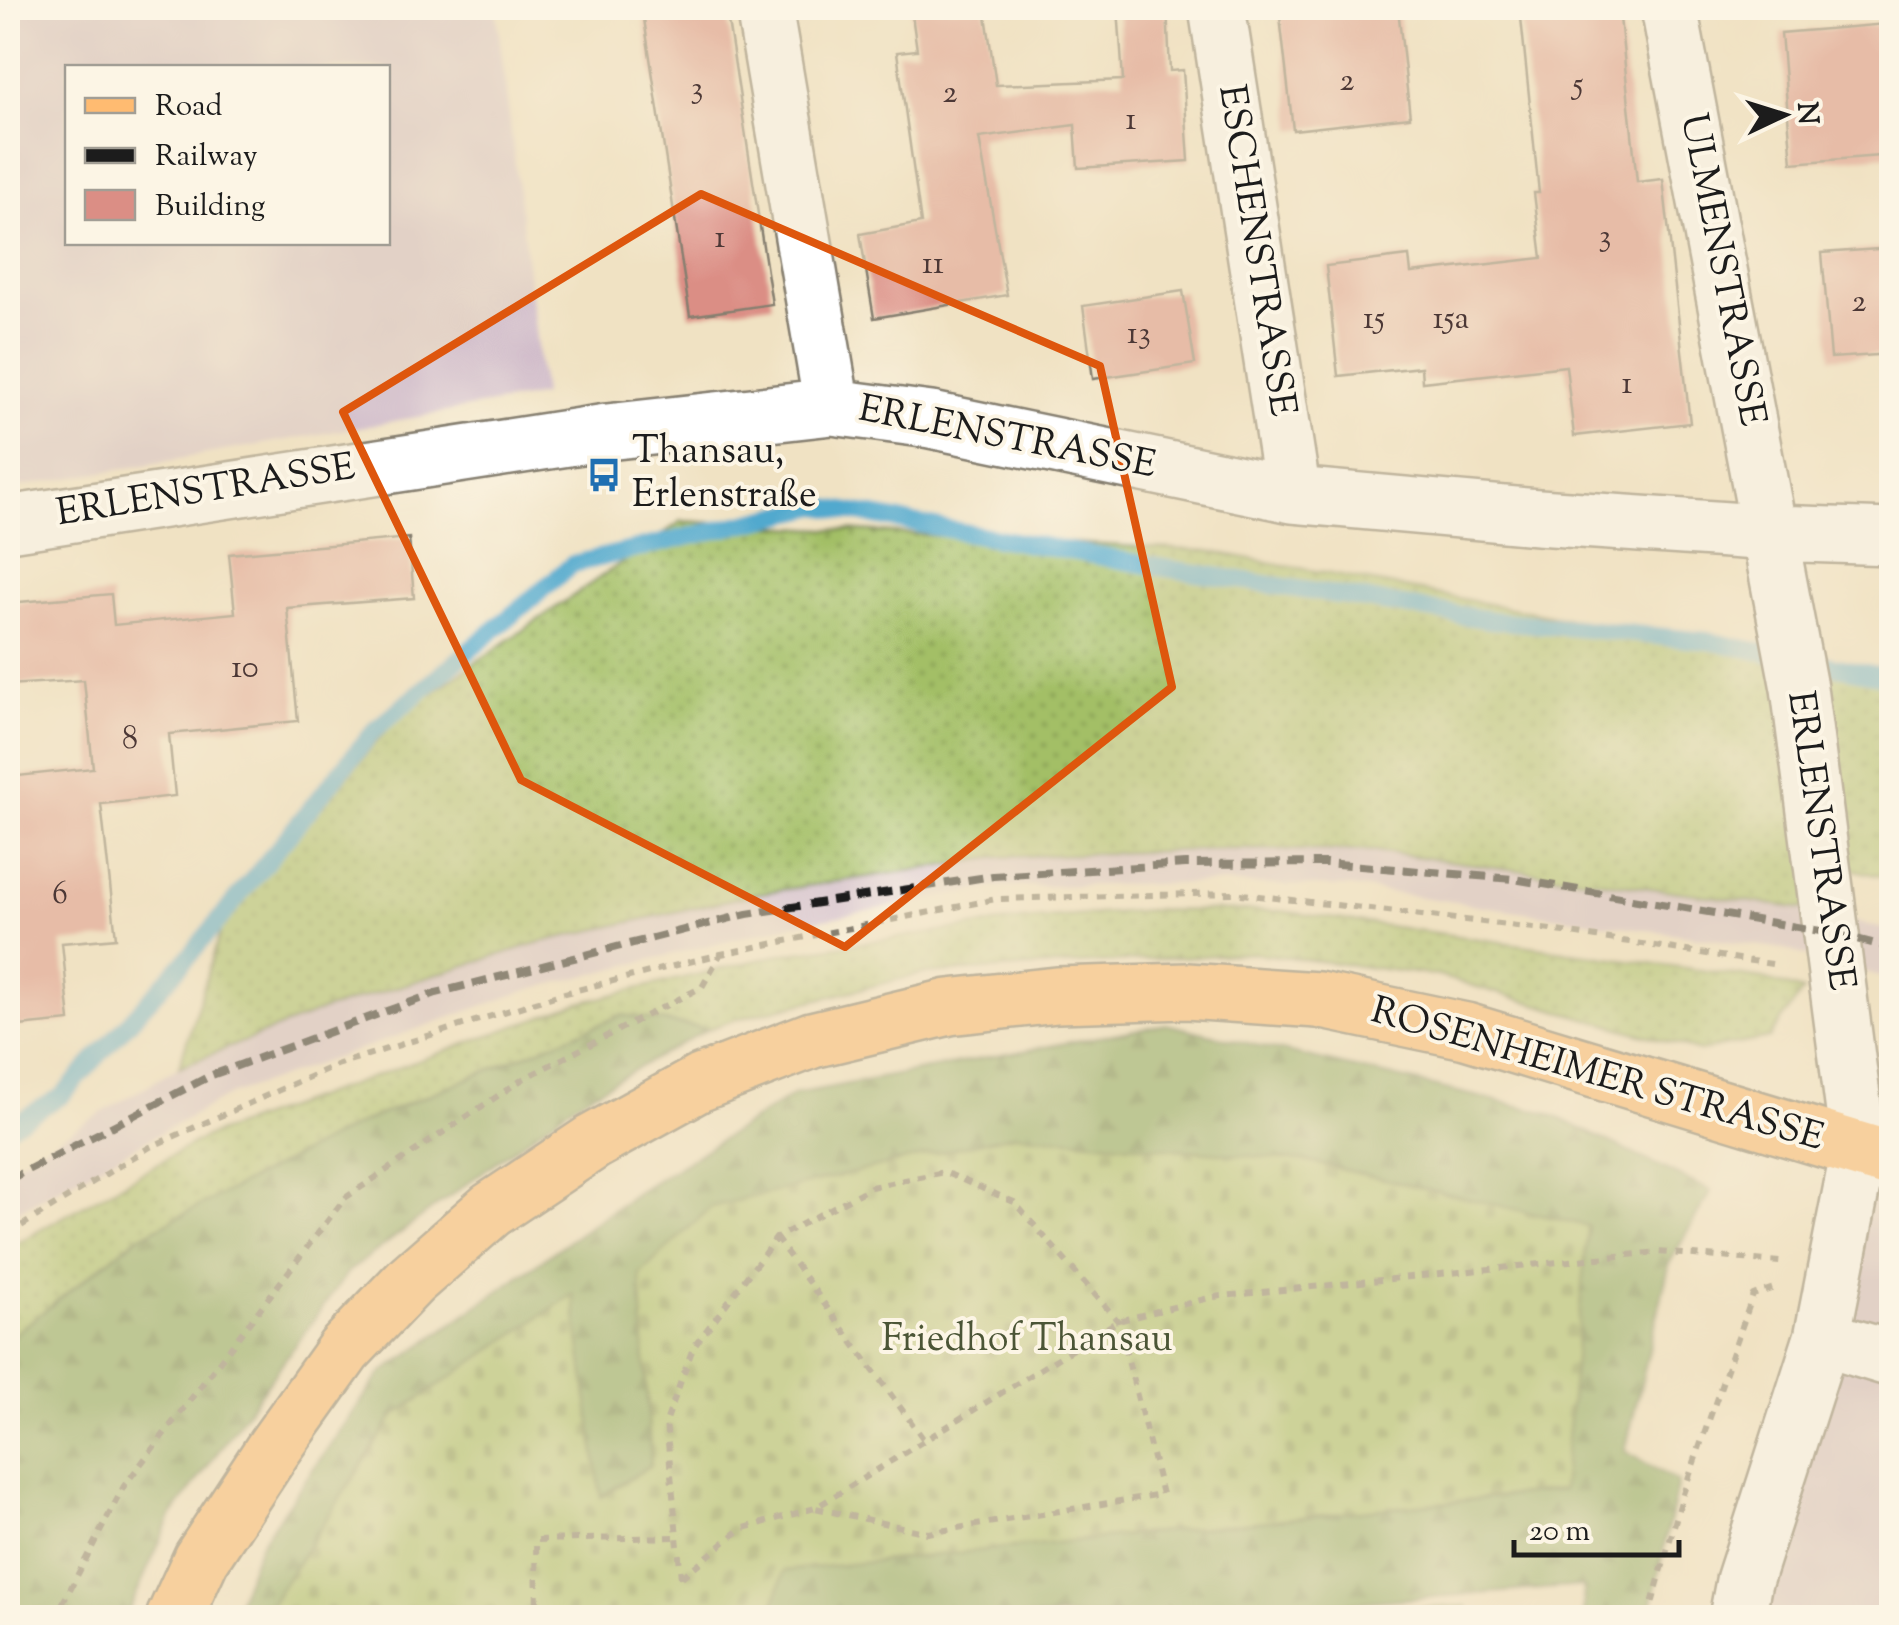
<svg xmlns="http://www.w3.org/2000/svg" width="1899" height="1625" font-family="'Sorts Mill Goudy',serif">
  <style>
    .industrial { fill: #d1bdcb; fill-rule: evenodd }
    .grass { fill: url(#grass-dots); stroke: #606e41; stroke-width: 2.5 }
    .forest { fill: url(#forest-firs); stroke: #4f613c; stroke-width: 2.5 }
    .cemetery { fill: url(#cemetery-stones); stroke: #606e41; stroke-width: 2.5 }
    .garden { fill: #a3bf66; stroke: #606e41; stroke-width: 2.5 }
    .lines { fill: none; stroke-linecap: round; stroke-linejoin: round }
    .stream { stroke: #51a9ce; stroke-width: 18 }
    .building { fill: #db8e85 }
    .minor-casing { stroke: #867f70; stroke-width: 60 }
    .major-casing { stroke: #867f70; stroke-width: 60 }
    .path { stroke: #867f70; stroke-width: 6; stroke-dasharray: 8 8; stroke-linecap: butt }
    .minor { stroke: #fff; stroke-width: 55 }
    .major { stroke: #ffbb71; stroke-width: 55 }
    .rail { stroke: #1c1c1c; stroke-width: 8; stroke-dasharray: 15 8; stroke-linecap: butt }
    .marked { fill: none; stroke: #de560d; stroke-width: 8; stroke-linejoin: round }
    .labels { text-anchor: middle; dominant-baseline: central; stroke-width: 8; stroke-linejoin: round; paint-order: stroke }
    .number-label { font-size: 32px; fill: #4c3836 }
    .street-label { font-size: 38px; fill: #1c1c1c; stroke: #fcf5e5 }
    .poi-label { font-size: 38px; fill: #1c1c1c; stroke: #fcf5e5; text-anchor: start }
    .park-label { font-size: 38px; fill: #4b5536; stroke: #fcf5e5 }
  </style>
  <defs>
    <pattern id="grass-dots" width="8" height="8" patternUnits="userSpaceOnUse" patternTransform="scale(2.5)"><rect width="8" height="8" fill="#a3bf66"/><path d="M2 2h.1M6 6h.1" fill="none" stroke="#849a53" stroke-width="1.8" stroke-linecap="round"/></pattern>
    <pattern id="forest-firs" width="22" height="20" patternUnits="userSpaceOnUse" patternTransform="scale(2.5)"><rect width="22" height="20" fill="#82a65b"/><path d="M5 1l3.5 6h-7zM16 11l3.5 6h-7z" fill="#6a864a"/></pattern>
    <pattern id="cemetery-stones" width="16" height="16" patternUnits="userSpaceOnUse" patternTransform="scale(2.5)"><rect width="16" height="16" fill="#a3bf66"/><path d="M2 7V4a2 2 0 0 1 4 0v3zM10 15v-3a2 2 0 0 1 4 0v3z" fill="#849a53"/></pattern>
  </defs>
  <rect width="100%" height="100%" fill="#fcf5e5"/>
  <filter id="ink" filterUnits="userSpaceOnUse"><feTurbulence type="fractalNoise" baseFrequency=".01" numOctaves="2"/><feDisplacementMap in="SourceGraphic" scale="20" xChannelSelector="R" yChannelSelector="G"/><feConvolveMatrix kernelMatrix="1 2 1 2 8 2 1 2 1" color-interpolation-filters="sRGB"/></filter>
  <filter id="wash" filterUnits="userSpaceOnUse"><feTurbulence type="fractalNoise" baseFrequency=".0048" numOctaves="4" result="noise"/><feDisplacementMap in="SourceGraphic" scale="40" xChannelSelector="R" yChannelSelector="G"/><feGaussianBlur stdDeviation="2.25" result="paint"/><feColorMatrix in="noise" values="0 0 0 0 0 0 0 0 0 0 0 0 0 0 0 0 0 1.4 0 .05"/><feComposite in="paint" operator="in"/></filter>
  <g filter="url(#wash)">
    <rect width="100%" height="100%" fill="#f0e2c3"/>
    <path class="industrial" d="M 8,8 L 496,8 L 543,395 L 8,489 ZM 68,68 L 388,68 L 388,242 L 68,242 Z
      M 1225,849 L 1375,851 L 1805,909 L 1891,931 L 1891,979 L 1782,949 L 1351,887 L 1212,883 L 998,887 L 781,927 L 525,991 L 230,1095 L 8,1216 L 8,1168 L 179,1067 L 324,1010 L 541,942 L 760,893 L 1001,857 Z
      M 1866,1198 L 1891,1204 L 1891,1617 L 1741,1618 Z"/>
    <path class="grass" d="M 682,521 L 1210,551 L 1891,680 L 1891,879 L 1811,859 L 1805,909 L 1375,851 L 1225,849 L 1001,857 L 760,893 L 541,942 L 324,1010 L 179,1067 L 223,923 L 398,716 Z
      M 1148,910 L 1281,911 L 1764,979 L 1803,991 L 1769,1038 L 1700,1051 L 1438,976 L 1253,953 L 922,974 L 737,1019 L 708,1029 L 622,1015 L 365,1121 L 139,1237 L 8,1339 L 8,1248 L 205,1137 L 579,1003 L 782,954 L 1021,920 Z"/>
    <path class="forest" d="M 622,1015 L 708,1029 L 578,1101 L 348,1272 L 171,1517 L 126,1617 L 8,1617 L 8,1339 L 139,1237 L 365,1121 Z
      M 1166,1024 L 1548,1113 L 1711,1191 L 1670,1262 L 1625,1451 L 1678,1482 L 1649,1617 L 1584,1617 L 1583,1586 L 1160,1617 L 771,1617 L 783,1571 L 1562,1490 L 640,1274 L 651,1465 L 600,1497 L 572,1295 L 394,1416 L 262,1617 L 231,1618 L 261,1542 L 381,1374 L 642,1189 L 795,1094 Z"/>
    <path class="cemetery" d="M 1015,1134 L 1305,1161 L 1588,1226 L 1562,1490 L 784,1571 L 771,1617 L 262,1617 L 394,1416 L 573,1294 L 601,1497 L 651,1465 L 640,1274 L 711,1207 Z"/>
    <path class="garden" d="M 1467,1606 L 1467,1617 L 1285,1617 L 1285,1614 Z"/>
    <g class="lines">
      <path class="stream" d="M 8,1127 L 62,1096 L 192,953 L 374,730 L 573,564 L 818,506 L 1165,568 L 1491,620 L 1709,641 L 1892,678"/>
    </g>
    <g id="blocks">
      <path class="building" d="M 715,8 L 726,8 L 772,304 L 690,316 L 644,19 Z
        M 911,8 L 985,8 L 996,85 L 1123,80 L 1118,8 L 1167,8 L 1170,71 L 1183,70 L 1189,161 L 1078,168 L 1075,125 L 979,138 L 1007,295 L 874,318 L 860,234 L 921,223 L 897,52 L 917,50 Z
        M 1279,8 L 1398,8 L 1410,117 L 1293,130 Z
        M 1520,8 L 1619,8 L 1637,182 L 1663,179 L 1690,423 L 1574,436 L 1566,366 L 1422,382 L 1421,367 L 1338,376 L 1326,266 L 1409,256 L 1411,273 L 1542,258 L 1534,193 L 1539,193 Z
        M 1886,24 L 1892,92 L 1892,155 L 1792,163 L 1781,33 Z
        M 1892,248 L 1892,354 L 1831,358 L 1822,253 Z
        M 1183,291 L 1195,364 L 1093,379 L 1083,306 Z
        M 409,538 L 414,598 L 287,608 L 298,721 L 169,734 L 175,796 L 101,804 L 116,938 L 62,943 L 70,1021 L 8,1027 L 8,777 L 93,768 L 84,680 L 8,685 L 8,603 L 111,594 L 114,625 L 235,613 L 229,554 Z"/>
    </g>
  </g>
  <g filter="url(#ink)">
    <use href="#blocks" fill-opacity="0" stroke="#867f70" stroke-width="2.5"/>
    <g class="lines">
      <g class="minor-casing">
        <path id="minor" d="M 764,8 L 832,407
          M 1217,8 L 1293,495
          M 1669,8 L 1799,688 L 1859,1150 L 1822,1338 L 1744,1581 L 1737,1618
          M 8,524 L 607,432 L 832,407 L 931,420 L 1293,495 L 1538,517 L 1772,533 L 1892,537
          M 1822,1338 L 1892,1359"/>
      </g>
      <g class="major-casing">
        <path id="major" d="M 174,1618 L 201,1559 L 274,1448 L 344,1350 L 411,1280 L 491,1210 L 593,1142 L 698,1084 L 812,1040 L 949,1007 L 1057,995 L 1187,991 L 1318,1000 L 1466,1031 L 1892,1160"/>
      </g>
      <path class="path" d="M 8,1234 L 150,1147 L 336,1065 L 561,994 L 721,954 L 996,899 L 1233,893 L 1551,930 L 1778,965
        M 776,1238 L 925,1441
        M 682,1577 L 741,1529 L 815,1508 L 1118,1321 L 1213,1297 L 1658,1252 L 1780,1262
        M 681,1578 L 666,1422 L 693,1348 L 776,1238 L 871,1187 L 944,1172 L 1014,1202 L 1118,1321 L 1162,1494 L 928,1533 L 815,1508
        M 55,1618 L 124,1486 L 345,1198 L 523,1079 L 702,987 L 720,955
        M 537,1618 L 536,1540 L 677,1537
        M 1234,1618 L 1285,1614
        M 1648,1618 L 1683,1494 L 1753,1295 L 1774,1288"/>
      <use href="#minor" class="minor"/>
      <use href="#major" class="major"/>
      <path class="rail" d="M 8,1180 L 212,1075 L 436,993 L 747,914 L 993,876 L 1185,864 L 1326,863 L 1514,879 L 1832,933 L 1892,948"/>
    </g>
  </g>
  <path d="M0 0H1899V1625H0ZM 701,194 L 1100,366 L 1172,687 L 845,947 L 521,780 L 343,412 Z" fill="#f0e2c3" fill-opacity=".55" fill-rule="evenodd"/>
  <path class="marked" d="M 701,194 L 1100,366 L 1172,687 L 845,947 L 521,780 L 343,412 Z"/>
  <defs>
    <g id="bus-bare" transform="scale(2.7)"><path d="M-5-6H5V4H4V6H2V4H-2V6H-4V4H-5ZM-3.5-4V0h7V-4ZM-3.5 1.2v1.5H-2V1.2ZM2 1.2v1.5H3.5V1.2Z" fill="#1f6fb2" stroke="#fcf5e5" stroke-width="2.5" paint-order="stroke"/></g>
  </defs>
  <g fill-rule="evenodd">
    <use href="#bus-bare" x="604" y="475"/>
  </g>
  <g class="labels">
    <g class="number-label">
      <text x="1347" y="82">2</text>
      <text x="1578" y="86">5</text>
      <text x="697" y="90">3</text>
      <text x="950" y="94">2</text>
      <text x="1131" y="121">1</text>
      <text x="1605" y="238">3</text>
      <text x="720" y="239">1</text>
      <text x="933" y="265">11</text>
      <text x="1859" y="303">2</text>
      <text x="1374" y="320">15</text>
      <text x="1451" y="320">15a</text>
      <text x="1139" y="335">13</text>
      <text x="1627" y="385">1</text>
      <text x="245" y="669">10</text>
      <text x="130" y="740">8</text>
      <text x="60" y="895">6</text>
    </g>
    <g class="street-label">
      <text transform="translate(1255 251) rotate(81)">ESCHENSTRASSE</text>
      <text transform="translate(1721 270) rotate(79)">ULMENSTRASSE</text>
      <text transform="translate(1007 439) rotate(11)">ERLENSTRASSE</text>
      <text transform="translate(206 492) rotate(-9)">ERLENSTRASSE</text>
      <text transform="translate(1819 841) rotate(82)">ERLENSTRASSE</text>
      <text transform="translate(1597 1076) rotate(16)">ROSENHEIMER STRASSE</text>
    </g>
    <g class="poi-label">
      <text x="632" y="453">Thansau,<tspan x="632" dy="44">Erlenstraße</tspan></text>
    </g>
    <g class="park-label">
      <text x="1027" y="1341">Friedhof Thansau</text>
    </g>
  </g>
  <rect width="1899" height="1625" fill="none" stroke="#fcf5e5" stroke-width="40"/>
  <rect x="65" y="65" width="325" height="180" fill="#fcf5e5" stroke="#a29e95" stroke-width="2.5"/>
  <rect x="85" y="98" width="50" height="15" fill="#ffbb71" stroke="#a29e95" stroke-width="2.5"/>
  <text x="155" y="115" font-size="30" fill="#1c1c1c">Road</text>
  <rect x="85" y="148" width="50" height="15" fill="#1c1c1c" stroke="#a29e95" stroke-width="2.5"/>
  <text x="155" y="165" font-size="30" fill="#1c1c1c">Railway</text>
  <rect x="85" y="190" width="50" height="30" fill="#db8e85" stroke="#a29e95" stroke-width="2.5"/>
  <text x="155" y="215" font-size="30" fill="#1c1c1c">Building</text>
  <g transform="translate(1784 115) rotate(86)" stroke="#fcf5e5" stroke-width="8" paint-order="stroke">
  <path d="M0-8L18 38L0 25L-18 38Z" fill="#1c1c1c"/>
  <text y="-15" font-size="28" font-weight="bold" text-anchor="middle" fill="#1c1c1c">N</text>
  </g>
  <path d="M1514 1540v15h165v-15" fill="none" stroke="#1c1c1c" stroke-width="5"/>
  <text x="1529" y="1540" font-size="30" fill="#1c1c1c" stroke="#fcf5e5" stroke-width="8" paint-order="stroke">20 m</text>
</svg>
